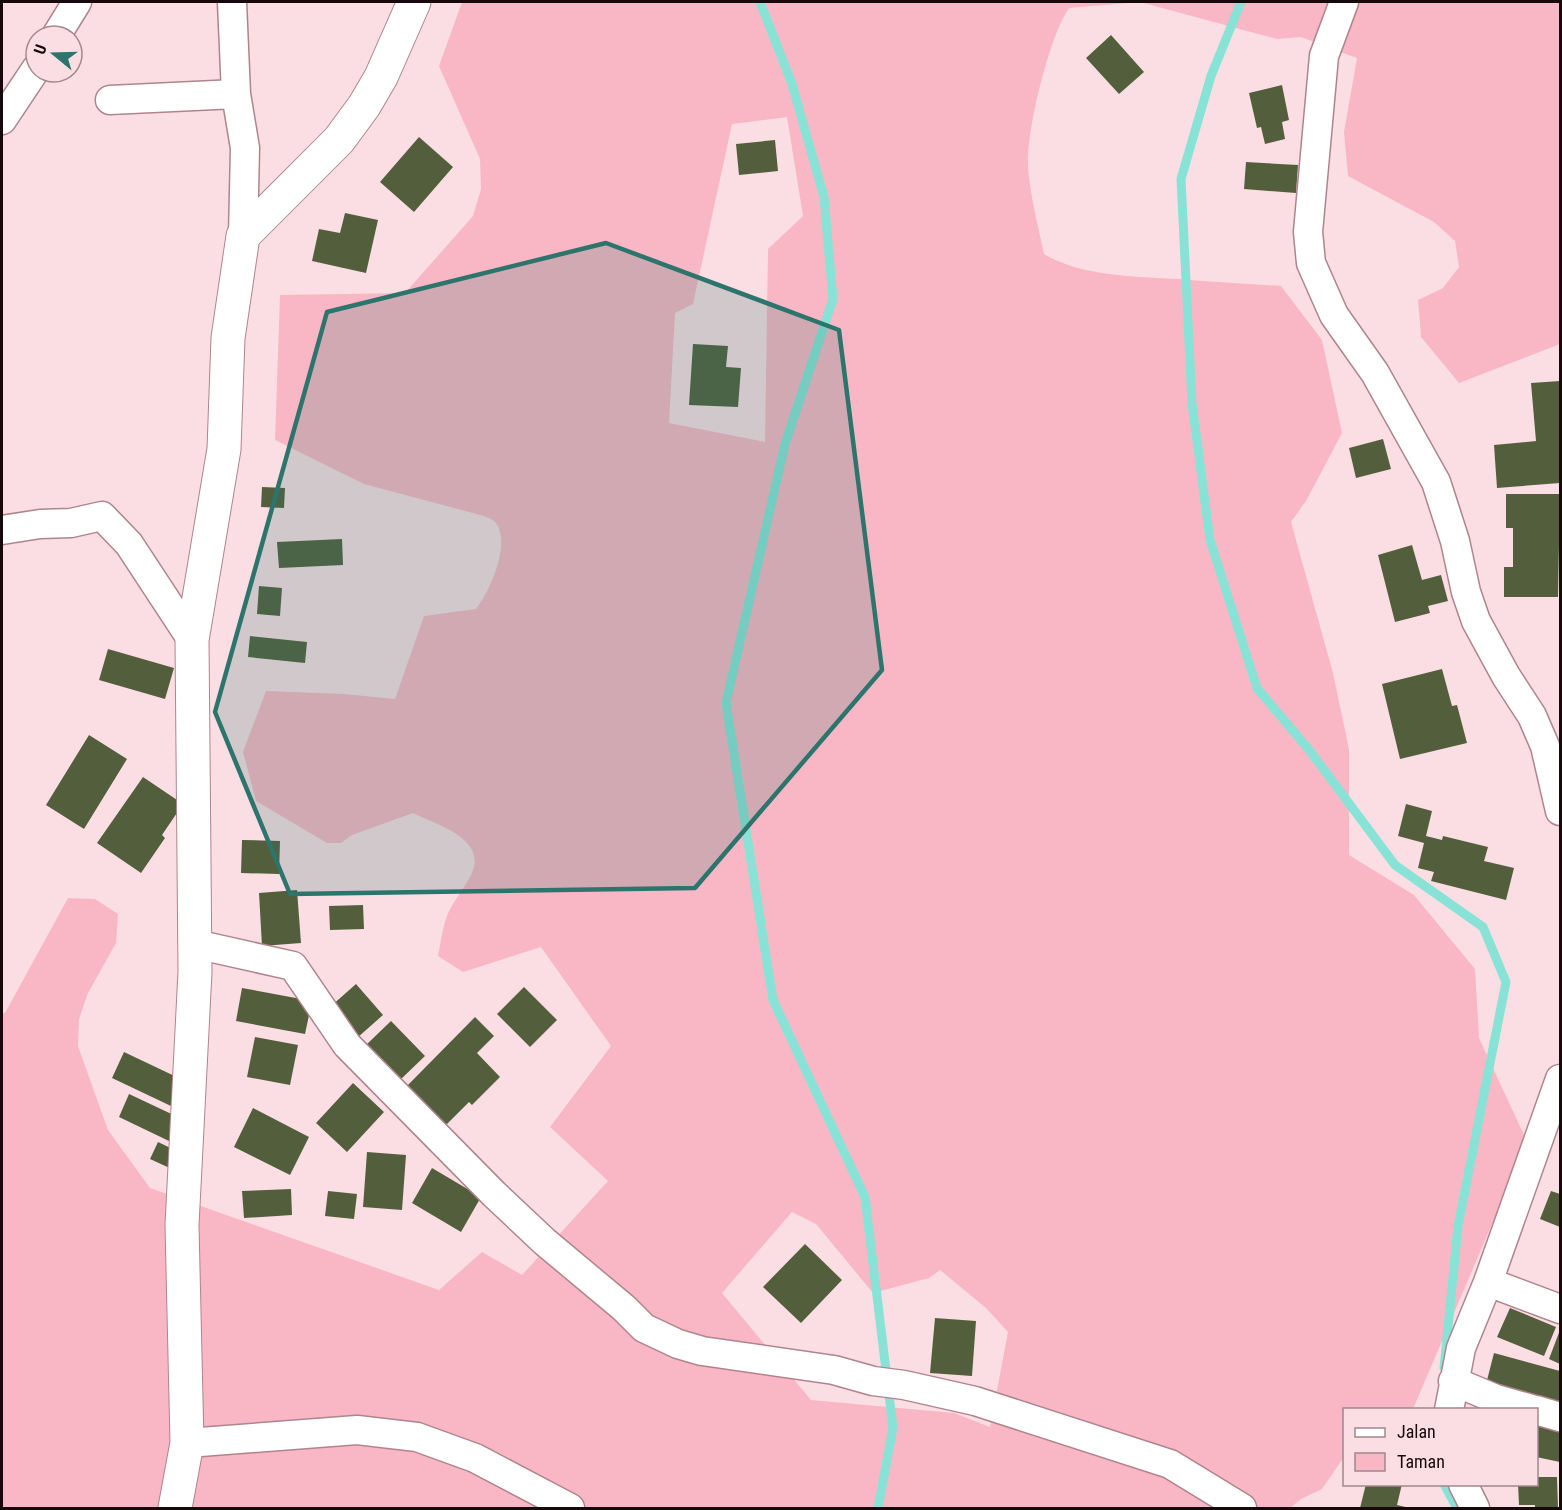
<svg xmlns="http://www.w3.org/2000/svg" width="1562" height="1510" font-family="'Roboto Condensed',sans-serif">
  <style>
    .green { fill: #f9b7c5; fill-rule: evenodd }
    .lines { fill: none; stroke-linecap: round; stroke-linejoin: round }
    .stream { stroke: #88e3d6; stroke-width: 9 }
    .building { fill: #535f3c }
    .minor-casing { stroke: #b0848d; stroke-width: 31 }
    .tertiary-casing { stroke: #b0848d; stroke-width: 35 }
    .minor { stroke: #fff; stroke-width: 28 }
    .tertiary { stroke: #fff; stroke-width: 33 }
    .marked { fill: #2d756c; fill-opacity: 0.2; stroke: #2d756c; stroke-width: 4.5; stroke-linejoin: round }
  </style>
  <rect width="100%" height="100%" fill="#fbdee3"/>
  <path class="green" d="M 462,2 L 1560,2 L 1560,344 L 1459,383 L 1421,337 L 1418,300 L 1443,288 L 1459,267 L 1455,241 L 1434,222 L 1348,176 L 1344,132 L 1357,58 L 1301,37 L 1277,39 L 1140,2 L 1069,8 C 1049,37 1026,132 1028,167 C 1030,196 1038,225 1044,254 C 1080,276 1137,277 1179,279 C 1213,282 1247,284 1281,286 L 1322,340 L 1342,433 L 1306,501 L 1291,522 L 1333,673 L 1349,749 L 1349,855 L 1414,895 L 1475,969 L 1479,1038 L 1524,1135 L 1498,1210 L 1413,1409 L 1344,1410 L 1344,1457 L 1322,1489 L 1301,1499 L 1290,1508 L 2,1508 L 2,1013 L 5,1013 L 68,898 L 95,899 L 118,914 L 116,943 L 88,993 L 79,1019 L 78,1046 L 108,1130 L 150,1188 L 439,1290 L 482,1252 L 522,1275 L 608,1181 L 550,1127 L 611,1046 L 541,947 L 463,972 L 438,956 C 441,941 443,924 449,911 C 456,898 465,887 471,875 C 489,839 437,825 413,813 L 352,835 L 341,843 L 327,843 L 256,801 L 243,752 L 266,691 L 344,694 L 395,699 L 424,616 L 476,609 C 490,591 511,544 496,523 C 494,520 489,518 484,516 L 364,484 L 275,440 L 280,295 L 405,293 L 473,216 L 481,189 L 480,159 L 439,66 ZM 787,117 L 803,216 L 768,249 L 765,442 L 669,423 L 675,313 L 693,304 L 732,124 ZM 792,1212 L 816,1224 L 873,1293 L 929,1278 L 940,1270 L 986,1308 L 1008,1332 L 990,1427 L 954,1413 L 811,1400 L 722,1293 Z"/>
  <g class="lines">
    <path class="stream" d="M 760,2 L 792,84 L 824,197 L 833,299 L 785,444 L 726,703 L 773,1000 L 865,1197 L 893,1428 L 878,1508
      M 1241,2 L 1211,76 L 1181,179 L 1192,403 L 1210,540 L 1257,688 L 1310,751 L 1395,865 L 1483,927 L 1506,982 L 1458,1226 L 1444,1368
      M 1444,1484 L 1457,1508"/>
  </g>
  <path class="building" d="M 1111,35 L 1144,72 L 1119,94 L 1086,58 Z
    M 1282,85 L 1289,120 L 1282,122 L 1285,139 L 1265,144 L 1261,127 L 1257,128 L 1249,93 Z
    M 419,137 L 453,167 L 414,212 L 380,182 Z
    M 775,140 L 778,171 L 739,175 L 736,144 Z
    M 1246,162 L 1298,165 L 1296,193 L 1244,189 Z
    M 345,213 L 378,220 L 366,273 L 312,261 L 319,229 L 340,233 Z
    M 693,344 L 728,346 L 726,367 L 741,368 L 738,407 L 689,405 Z
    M 1560,381 L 1560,483 L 1497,488 L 1494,445 L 1536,441 L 1531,383 Z
    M 1383,439 L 1391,469 L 1356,478 L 1349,448 Z
    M 262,487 L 285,488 L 284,508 L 261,507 Z
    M 1506,494 L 1560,494 L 1558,597 L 1504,597 L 1504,567 L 1513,567 L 1513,528 L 1506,528 Z
    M 342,539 L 343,565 L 279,568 L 277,542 Z
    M 1412,545 L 1422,580 L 1441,575 L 1448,601 L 1428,606 L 1430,613 L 1395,622 L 1378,555 Z
    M 259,586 L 282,588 L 280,616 L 257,614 Z
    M 250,636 L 307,642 L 305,663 L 248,657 Z
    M 108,649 L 174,668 L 165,699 L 99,680 Z
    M 1442,669 L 1452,706 L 1457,705 L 1467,743 L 1400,759 L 1382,684 Z
    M 89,735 L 127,759 L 84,829 L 46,805 Z
    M 143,777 L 183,804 L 162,835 L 165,838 L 141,873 L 97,843 Z
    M 1406,804 L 1432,811 L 1426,836 L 1442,840 L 1443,836 L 1488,847 L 1484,861 L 1514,868 L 1506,900 L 1431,881 L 1434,872 L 1418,868 L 1424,843 L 1398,836 Z
    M 242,840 L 280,841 L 279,874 L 241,873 Z
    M 297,890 L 301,943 L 262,946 L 259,893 Z
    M 363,905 L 364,929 L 330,930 L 329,906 Z
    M 356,984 L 383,1015 L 357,1038 L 330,1007 Z
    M 524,987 L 557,1020 L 530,1047 L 497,1014 Z
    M 242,988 L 312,1001 L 305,1034 L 236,1021 Z
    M 475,1017 L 494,1036 L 477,1053 L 500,1077 L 472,1105 L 469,1102 L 445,1126 L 406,1087 Z
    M 391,1021 L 425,1056 L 399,1081 L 365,1046 Z
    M 255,1037 L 298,1045 L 290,1085 L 247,1077 Z
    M 124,1052 L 183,1080 L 171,1106 L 112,1078 Z
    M 353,1083 L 384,1112 L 347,1152 L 316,1123 Z
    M 129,1094 L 180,1118 L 169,1141 L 119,1117 Z
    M 253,1108 L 309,1137 L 290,1175 L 234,1147 Z
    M 158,1142 L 181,1153 L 174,1170 L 150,1159 Z
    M 367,1152 L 406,1155 L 402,1210 L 363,1207 Z
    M 432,1168 L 481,1197 L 461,1232 L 412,1203 Z
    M 291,1189 L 292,1215 L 244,1218 L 242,1191 Z
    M 328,1191 L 357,1194 L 354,1219 L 325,1216 Z
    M 1551,1191 L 1560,1194 L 1560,1227 L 1540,1219 Z
    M 805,1244 L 842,1280 L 801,1323 L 763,1287 Z
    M 1510,1308 L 1556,1327 L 1544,1356 L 1497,1337 Z
    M 935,1318 L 976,1321 L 972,1376 L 930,1373 Z
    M 1560,1330 L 1560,1364 L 1549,1359 Z
    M 1494,1353 L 1560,1371 L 1560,1409 L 1485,1388 Z
    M 1536,1419 L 1560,1425 L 1560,1462 L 1536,1457 Z
    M 1536,1477 L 1557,1477 L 1558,1508 L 1535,1508 L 1535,1505 L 1519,1505 L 1518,1484 L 1536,1484 Z
    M 1366,1484 L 1402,1484 L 1397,1505 L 1410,1508 L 1360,1508 Z"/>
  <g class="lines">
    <g class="minor-casing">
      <path id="minor" d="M 232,2 L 236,94 L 245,148 L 243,236
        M 1344,2 L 1324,56 L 1308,232 L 1311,263 L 1334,315 L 1375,373 L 1436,482 L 1455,541 L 1466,592 L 1476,621 L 1506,676 L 1532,716 L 1545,746 L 1560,811
        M 56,36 L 77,2
        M 110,100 L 236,94
        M 2,120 L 36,69
        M 2,530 L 40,524 L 71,523 L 102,516 L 129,544 L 192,640
        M 195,944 L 293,966 L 347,1045 L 494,1194 L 545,1242 L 624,1308 L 644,1328 L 678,1344 L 702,1351 L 834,1370 L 873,1381 L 904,1385 L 975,1401 L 1170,1464 L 1242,1508
        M 1488,1282 L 1560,1309
        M 1453,1381 L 1496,1399 L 1535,1410
        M 1449,1410 L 1461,1348 L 1488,1282 L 1560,1079
        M 1536,1410 L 1560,1417
        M 187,1443 L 357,1430 L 417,1437 L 475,1458 L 570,1508
        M 1463,1484 L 1475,1508"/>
    </g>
    <g class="tertiary-casing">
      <path id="tertiary" d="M 175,1508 L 187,1443 L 182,1225 L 195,972 L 192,640 L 224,449 L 228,338 L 243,236 L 339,140 L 364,106 L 381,77 L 414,2"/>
    </g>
    <use href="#minor" class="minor"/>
    <use href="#tertiary" class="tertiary"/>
  </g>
  <path class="marked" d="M 606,243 L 839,330 L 882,670 L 695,888 L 290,894 L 215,712 L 327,312 Z"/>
  <rect width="1562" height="1510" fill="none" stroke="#17080c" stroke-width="6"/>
  <rect x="1343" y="1408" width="195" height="78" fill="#fbdee3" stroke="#a0888d" stroke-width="1.5"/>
  <rect x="1355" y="1428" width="30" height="9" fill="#ffffff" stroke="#a0888d" stroke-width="1.5"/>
  <text x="1397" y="1438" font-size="18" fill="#17080c">Jalan</text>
  <rect x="1355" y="1453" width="30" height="18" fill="#f9b7c5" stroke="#a0888d" stroke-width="1.5"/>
  <text x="1397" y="1468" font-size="18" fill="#17080c">Taman</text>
  <g transform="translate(54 54) rotate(289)"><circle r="28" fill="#fbdee3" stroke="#a0888d" stroke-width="1.5"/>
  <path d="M0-4.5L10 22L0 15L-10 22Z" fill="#2d756c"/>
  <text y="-9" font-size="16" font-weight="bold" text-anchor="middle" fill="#17080c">U</text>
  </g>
</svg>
